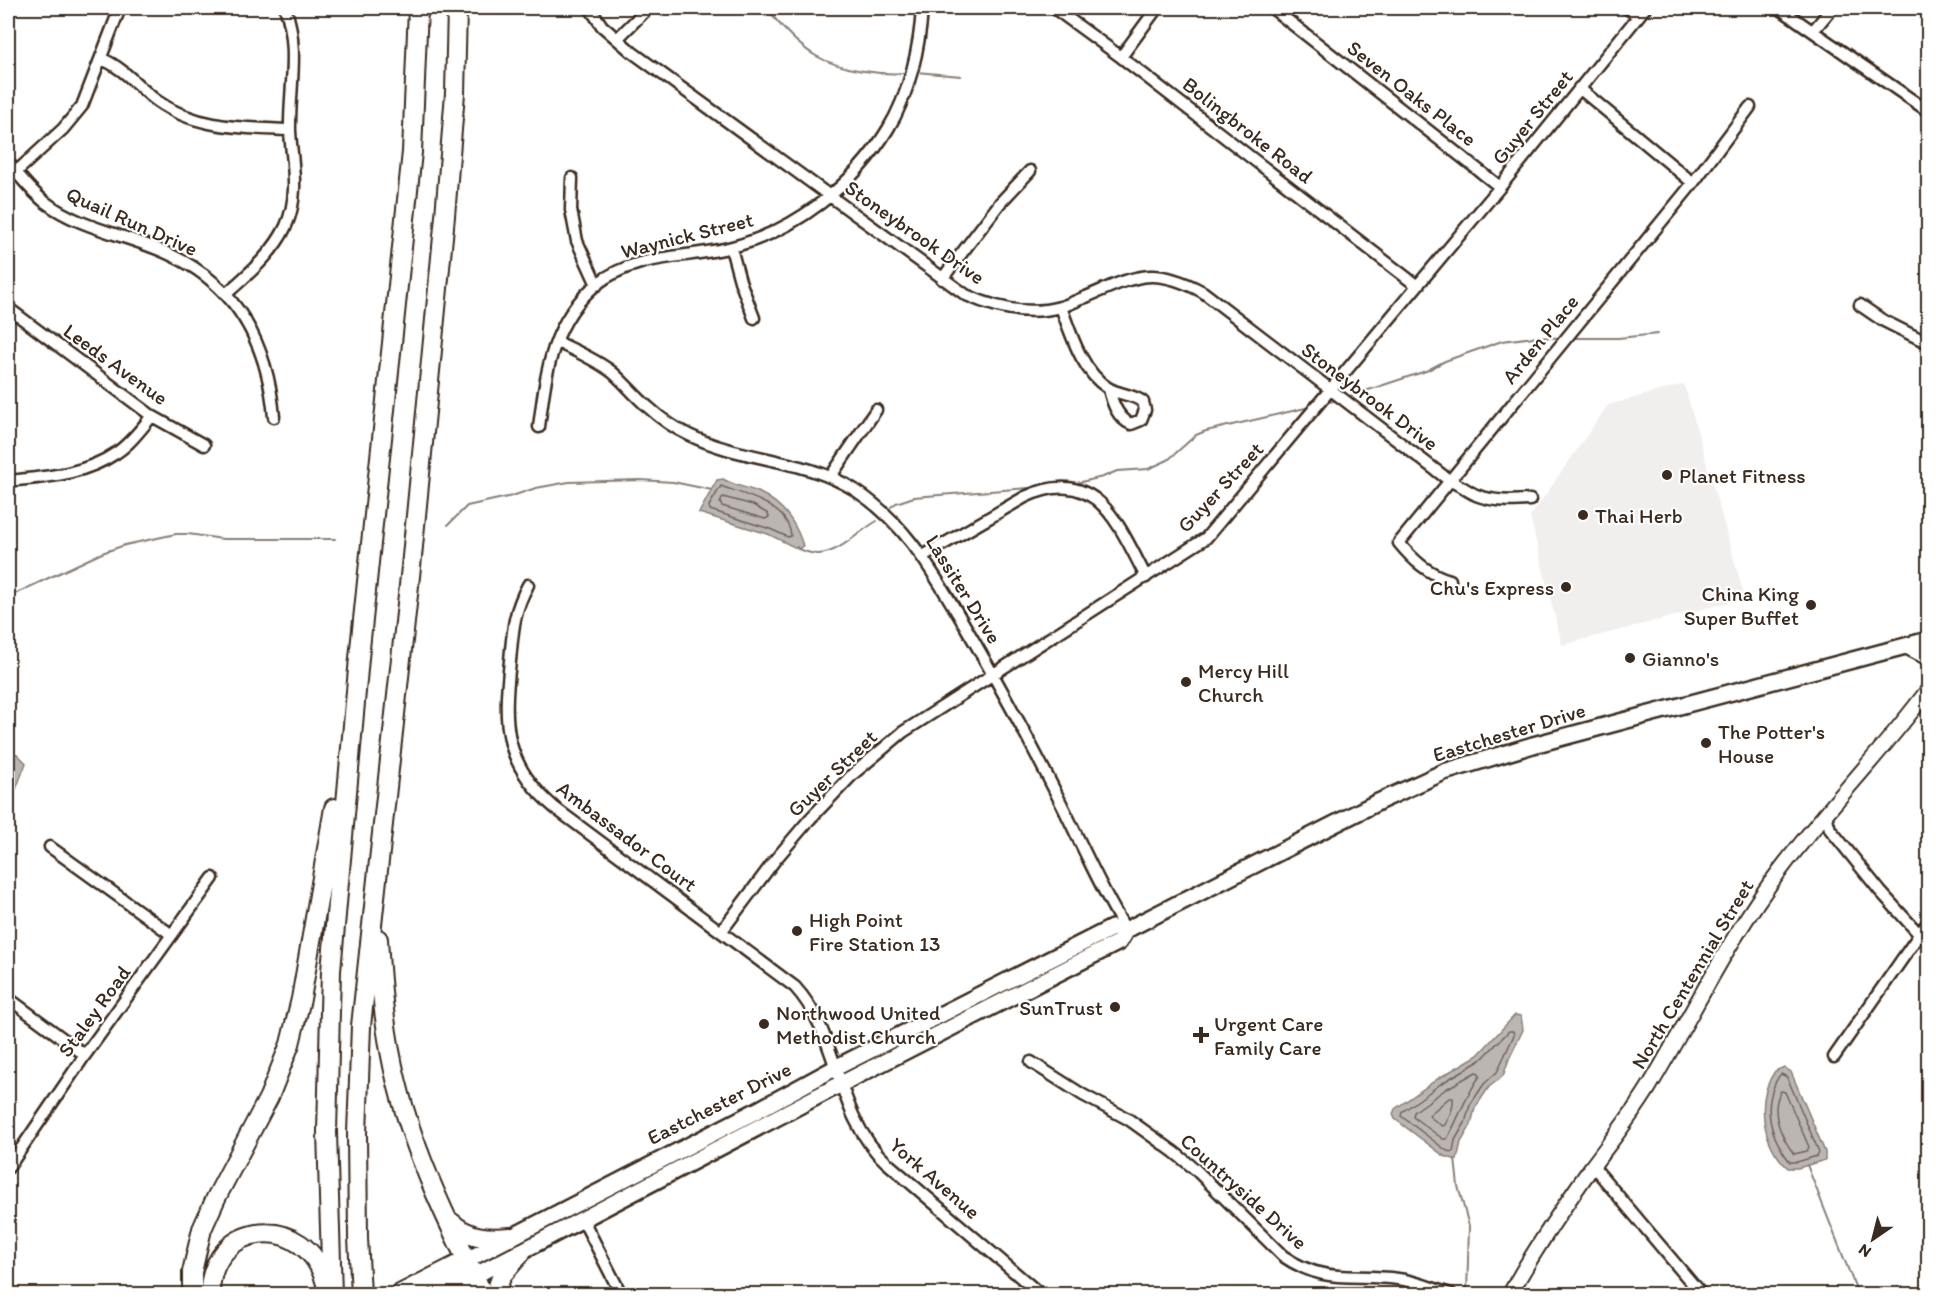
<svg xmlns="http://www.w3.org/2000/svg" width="1936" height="1302" font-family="Itim,sans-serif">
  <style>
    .built { fill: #f1efee }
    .water { fill: #bcb6b3; stroke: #887e77; stroke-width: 1.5 }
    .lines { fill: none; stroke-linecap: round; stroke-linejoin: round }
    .shore { stroke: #6f625a; stroke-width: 1.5 }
    .stream { stroke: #887e77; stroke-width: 2 }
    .street-casing { stroke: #3b2a1e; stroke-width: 15 }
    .secondary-casing { stroke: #3b2a1e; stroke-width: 18 }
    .primary-casing { stroke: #3b2a1e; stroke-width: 20 }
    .highway-casing { stroke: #3b2a1e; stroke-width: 22 }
    .street { stroke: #fff; stroke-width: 10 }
    .secondary { stroke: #fff; stroke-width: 14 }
    .primary { stroke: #fff; stroke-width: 15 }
    .highway { stroke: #fff; stroke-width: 18 }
    .poi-dot { fill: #3b2a1e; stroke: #fff; stroke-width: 2 }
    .labels { text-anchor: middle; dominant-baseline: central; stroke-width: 4.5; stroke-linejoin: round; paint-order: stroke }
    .street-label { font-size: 21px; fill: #3b2a1e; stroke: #fff }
    .poi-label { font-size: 21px; fill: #3b2a1e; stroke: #fff; text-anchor: start }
  </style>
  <rect width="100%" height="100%" fill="#fff"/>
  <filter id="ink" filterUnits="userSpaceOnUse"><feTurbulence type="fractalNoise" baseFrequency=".0167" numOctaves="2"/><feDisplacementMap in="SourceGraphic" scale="12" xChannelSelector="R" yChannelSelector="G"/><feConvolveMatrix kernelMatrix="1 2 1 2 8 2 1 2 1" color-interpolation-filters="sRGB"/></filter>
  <g filter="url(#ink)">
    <path class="built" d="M 1684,384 L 1745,598 L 1562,645 L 1530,517 L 1608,405 Z"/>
    <path class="water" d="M 723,479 C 734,486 746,487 758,492 C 782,503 796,522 803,546 L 798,549 L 768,534 L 699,513 L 717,480 Z
      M 8,751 L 17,754 L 26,763 L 8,810 Z
      M 1515,1015 L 1521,1016 L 1523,1030 L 1509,1059 L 1503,1076 L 1489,1087 L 1475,1108 L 1471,1125 L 1461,1142 L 1457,1160 L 1444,1156 L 1395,1119 L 1393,1114 L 1395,1109 L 1439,1078 L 1478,1055 Z
      M 1784,1067 L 1791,1072 L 1825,1152 L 1825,1160 L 1798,1168 L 1788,1168 C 1762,1144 1755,1100 1775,1071 Z"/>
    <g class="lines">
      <path class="shore" d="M 721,486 C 746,496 788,504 791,536 L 788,537 L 770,529 L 710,510 L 709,506 Z
        M 723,497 L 753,505 L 768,514 L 769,517 L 765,519 L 722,506 L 720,503 Z
        M 1509,1031 L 1513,1031 L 1514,1035 L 1497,1072 L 1484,1084 L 1470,1105 L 1465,1123 L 1455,1140 L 1453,1152 L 1447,1151 L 1401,1116 L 1402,1112 L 1442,1083 L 1481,1060 Z
        M 1476,1072 L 1479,1073 L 1480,1076 C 1465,1096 1459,1118 1447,1139 L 1443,1139 L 1413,1117 L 1414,1112 L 1446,1089 Z
        M 1781,1074 L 1787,1077 L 1819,1152 L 1817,1156 L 1797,1162 L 1790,1162 C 1773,1140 1763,1113 1774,1086 C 1776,1081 1777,1078 1781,1074 Z
        M 1781,1091 L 1785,1092 L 1809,1147 L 1807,1151 L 1794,1154 C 1781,1137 1769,1111 1781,1091 Z
        M 1449,1098 L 1453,1098 C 1454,1106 1449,1118 1445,1125 L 1442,1126 L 1430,1117 L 1429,1115 Z"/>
      <path class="stream" d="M 766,8 C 780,25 797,45 816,56 C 841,70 879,75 907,73
        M 916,72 L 961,76
        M 1571,338 L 1618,338 L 1658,334
        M 1347,397 L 1426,371 L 1445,361 L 1502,341 L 1534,337 L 1562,338
        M 1324,403 L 1339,400
        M 1072,484 L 1103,477 L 1117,471 L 1148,469 L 1168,460 L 1196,435 L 1206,431 L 1310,407
        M 891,507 L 896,503 L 914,497 L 1042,487
        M 448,525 L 467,506 L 512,496 L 536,488 L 569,482 L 640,480 L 673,482 L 712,490
        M 797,547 L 798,549 C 805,551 811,554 818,554 C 840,553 859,531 877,521
        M 8,597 L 102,553 L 125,545 L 176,534 L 188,534 L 223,539 L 335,539
        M 1455,1159 L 1458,1186 L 1469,1226 L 1467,1294
        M 1807,1165 L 1858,1294"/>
      <g class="street-casing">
        <path id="street" d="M 590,8 L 602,26 L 632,52 L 966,295 C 995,308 1028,316 1060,307 C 1069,305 1077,300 1086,297 C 1135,276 1153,265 1203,292 L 1450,481 C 1459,484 1467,491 1476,495 C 1494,502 1512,501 1530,500
          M 1054,8 L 1121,57 L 1416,285
          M 1272,8 L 1500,187
          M 1627,8 L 1638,16
          M 1779,8 L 1928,111
          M 1813,31 L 1832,8
          M 617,39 L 648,8
          M 1121,57 L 1157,8
          M 102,59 C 124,68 138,87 157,101 C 196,129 245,128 290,130
          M 1579,88 L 1693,183
          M 8,162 C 19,176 31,191 45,202 C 82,230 130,235 171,255 C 238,286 268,346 274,417
          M 16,172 L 63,129 L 82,106 L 120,8
          M 572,178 L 571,210 L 577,241 L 597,285
          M 731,248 L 740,281 L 754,318
          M 942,279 L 1000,203 L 1030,171
          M 226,294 C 248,274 273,254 286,226 C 300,194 292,164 290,131 C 289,90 300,47 285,8
          M 1860,305 L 1882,320 L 1928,343
          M 1061,307 C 1071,334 1082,372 1108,388 C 1119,395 1133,394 1143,402 L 1145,410 L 1141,420 L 1131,424 C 1117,418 1112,402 1109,389
          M 8,308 L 152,416 L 204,445
          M 557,342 C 576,351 595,359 612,372 C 625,383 635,396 648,407 C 660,418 674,428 689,435 C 742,461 805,458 855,490 C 904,522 929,566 958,614 C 996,678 1031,743 1064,809 C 1084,850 1102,891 1126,930
          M 539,427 C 546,373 551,322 597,284 C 636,253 687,259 732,247 C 795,231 854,185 888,129 C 909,95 920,47 922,8
          M 831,476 L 876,410
          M 8,481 C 45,477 84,475 116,453 C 130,444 141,429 152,416
          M 923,556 L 1025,497 C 1097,464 1118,524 1146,577
          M 1450,580 C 1428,574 1413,560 1399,543 L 1693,183 L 1750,107
          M 528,585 C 513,613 513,630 510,661 C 503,724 503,764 555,808 L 795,987 C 841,1037 834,1115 886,1162 L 1040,1294
          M 1826,815 L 1830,829 L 1880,891 L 1919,934
          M 50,847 L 172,935
          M 721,932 L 775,860 L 809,820 L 853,774 L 903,732 L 1206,538 L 1500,187 L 1645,8
          M 8,998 L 85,1055
          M 1834,1057 L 1928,922
          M 1031,1062 L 1083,1095 L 1128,1119 L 1174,1152 L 1195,1169 L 1283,1256 C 1325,1285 1351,1273 1398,1279 C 1416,1281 1433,1289 1451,1294
          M 1593,1166 L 1701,1294
          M 8,1168 L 85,1055 L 213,878
          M 583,1220 L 621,1294"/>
      </g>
      <g class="secondary-casing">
        <path id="secondary" d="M 1510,1294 C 1534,1250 1562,1209 1591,1168 C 1611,1141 1632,1115 1649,1087 C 1693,1014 1729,937 1781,869 C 1828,807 1882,752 1928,690"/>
      </g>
      <g class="primary-casing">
        <path id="primary" d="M 1907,646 L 1928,657
          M 467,1260 L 756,1111 L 835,1068 L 1112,928 L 1126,930
          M 474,1276 L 841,1084 L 1119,942 L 1126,930 L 1378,802 L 1444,772 L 1533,745 L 1928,640"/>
      </g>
      <g class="highway-casing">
        <path id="highway" d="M 378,939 C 381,987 385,1036 397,1083 C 415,1156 450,1227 483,1294
          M 451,1222 C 468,1238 488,1239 510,1237
          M 192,1294 L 192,1272 L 202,1229 L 216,1198 L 269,1097 L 290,1044 L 301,999 L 334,808
          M 210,1294 C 210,1220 307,1210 326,1284
          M 332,1294 L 327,1132 L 331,971 L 359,658 L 412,152 L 418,8
          M 361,1294 L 358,1238 L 357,1133 L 361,1026 L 411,567 L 445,216 L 455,93 L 457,8
          M 400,1294 L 467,1260
          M 439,1294 L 474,1276
          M 495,1294 L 502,1275 L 521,1253"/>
      </g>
      <use href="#street" class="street"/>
      <use href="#secondary" class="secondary"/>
      <use href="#primary" class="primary"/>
      <use href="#highway" class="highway"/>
    </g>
  </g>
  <g class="poi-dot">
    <circle cx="1667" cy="475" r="6"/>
    <circle cx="1583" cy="515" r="6"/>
    <circle cx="1566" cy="587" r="6"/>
    <circle cx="1811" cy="605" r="6"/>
    <circle cx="1630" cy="658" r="6"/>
    <circle cx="1186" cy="682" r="6"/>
    <circle cx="1706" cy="743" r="6"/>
    <circle cx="797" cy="931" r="6"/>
    <circle cx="1115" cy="1007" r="6"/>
    <circle cx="764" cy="1024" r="6"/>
    <path d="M1198 1026h6v6h6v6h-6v6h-6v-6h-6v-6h6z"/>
  </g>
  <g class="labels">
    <g class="street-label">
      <text transform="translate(1412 93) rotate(38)">Seven Oaks Place</text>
      <text transform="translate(1532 117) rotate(-51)">Guyer Street</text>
      <text transform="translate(1248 130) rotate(38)">Bolingbroke Road</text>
      <text transform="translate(132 221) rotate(24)">Quail Run Drive</text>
      <text transform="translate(915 232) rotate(35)">Stoneybrook Drive</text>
      <text transform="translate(687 235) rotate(-14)">Waynick Street</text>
      <text transform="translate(1540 339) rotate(-51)">Arden Place</text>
      <text transform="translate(116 364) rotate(36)">Leeds Avenue</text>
      <text transform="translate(1370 396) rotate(37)">Stoneybrook Drive</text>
      <text transform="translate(1220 487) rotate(-47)">Guyer Street</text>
      <text transform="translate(964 589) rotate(58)">Lassiter Drive</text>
      <text transform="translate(1509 732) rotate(-17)">Eastchester Drive</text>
      <text transform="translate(832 773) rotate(-44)">Guyer Street</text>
      <text transform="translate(627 836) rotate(37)">Ambassador Court</text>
      <text transform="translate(1692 974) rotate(-59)">North Centennial Street</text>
      <text transform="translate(94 1011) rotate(-54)">Staley Road</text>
      <text transform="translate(719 1103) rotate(-27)">Eastchester Drive</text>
      <text transform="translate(935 1178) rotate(41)">York Avenue</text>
      <text transform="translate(1244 1191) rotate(42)">Countryside Drive</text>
    </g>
    <g class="poi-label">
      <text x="1679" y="475">Planet Fitness</text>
      <text x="1595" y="515">Thai Herb</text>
      <text x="1554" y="587" text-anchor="end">Chu's Express</text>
      <text x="1799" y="593" text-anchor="end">China King<tspan x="1799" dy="24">Super Buffet</tspan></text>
      <text x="1642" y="658">Gianno's</text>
      <text x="1198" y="670">Mercy Hill<tspan x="1198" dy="24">Church</tspan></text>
      <text x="1718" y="731">The Potter's<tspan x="1718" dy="24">House</tspan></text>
      <text x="809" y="919">High Point<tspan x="809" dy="24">Fire Station 13</tspan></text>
      <text x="1103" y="1007" text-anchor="end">SunTrust</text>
      <text x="776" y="1012">Northwood United<tspan x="776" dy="24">Methodist Church</tspan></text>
      <text x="1214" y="1023">Urgent Care<tspan x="1214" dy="24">Family Care</tspan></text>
    </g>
  </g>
  <rect width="1936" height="1302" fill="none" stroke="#fff" stroke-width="30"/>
  <rect x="15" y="15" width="1906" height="1272" fill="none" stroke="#3b2a1e" stroke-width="2" filter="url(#ink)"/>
  <g transform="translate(1873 1239) rotate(215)" stroke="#ffffff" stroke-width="4.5" paint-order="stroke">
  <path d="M0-4.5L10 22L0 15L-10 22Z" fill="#3b2a1e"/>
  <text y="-9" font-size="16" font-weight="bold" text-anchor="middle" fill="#3b2a1e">N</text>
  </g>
</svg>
